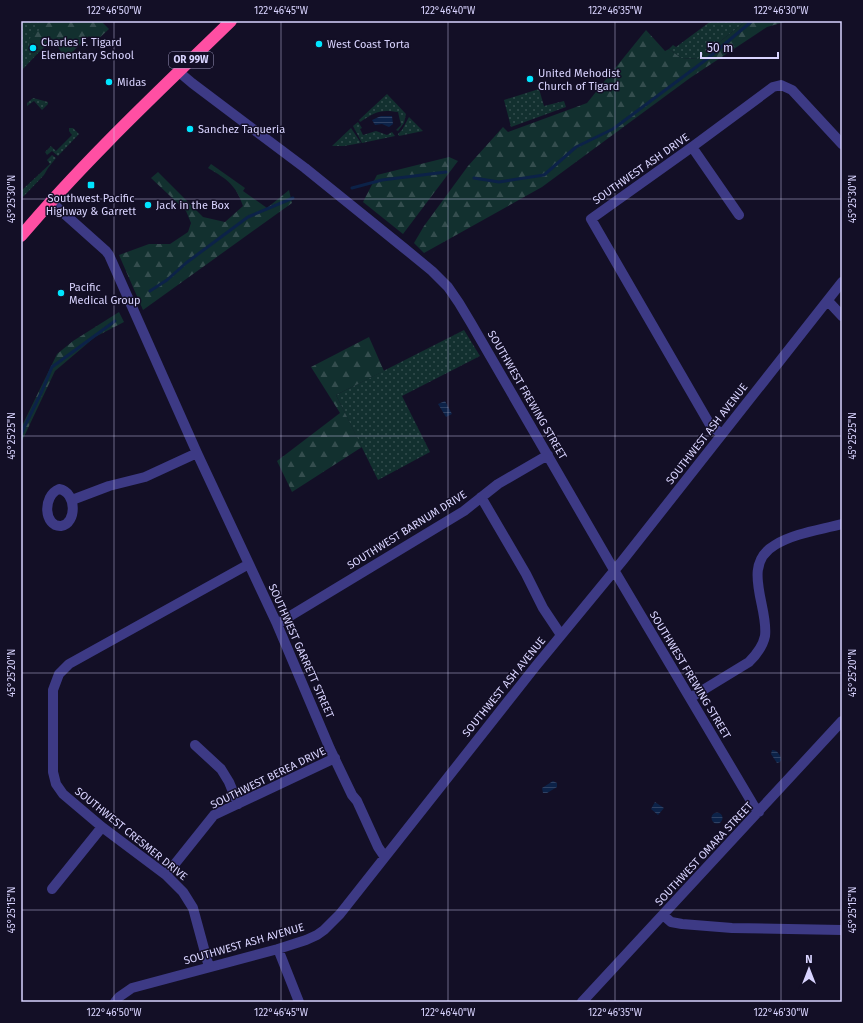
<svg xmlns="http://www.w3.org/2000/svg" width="863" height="1023" font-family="'Fira Sans',sans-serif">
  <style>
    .green { fill: url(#green-dots) }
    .forest { fill: url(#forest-firs) }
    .water { fill: url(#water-rules) }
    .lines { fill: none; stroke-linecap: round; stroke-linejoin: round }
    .stream { stroke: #0c2248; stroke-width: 3 }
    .minor { stroke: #3d3a85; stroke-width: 10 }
    .highway { stroke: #ff4fa3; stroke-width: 12 }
    .ticks { fill: none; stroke: #d9d4ff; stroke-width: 1; stroke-opacity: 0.45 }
    .poi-dot { fill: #00e5ff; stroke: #130f26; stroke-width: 1.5 }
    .labels { text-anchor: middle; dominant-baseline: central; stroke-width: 3; stroke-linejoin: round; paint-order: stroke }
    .shield { fill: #130f26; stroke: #9e99be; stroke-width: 1 }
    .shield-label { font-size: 10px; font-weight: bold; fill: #d9d4ff }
    .poi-label { font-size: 11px; fill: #d9d4ff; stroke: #130f26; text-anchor: start }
    .street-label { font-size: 11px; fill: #d9d4ff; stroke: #130f26 }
    .neatline { fill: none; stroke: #d9d4ff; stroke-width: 1.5 }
    .ticks-label { font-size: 10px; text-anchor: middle; fill: #d9d4ff }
  </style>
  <defs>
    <pattern id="green-dots" width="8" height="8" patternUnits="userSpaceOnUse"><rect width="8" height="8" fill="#12302f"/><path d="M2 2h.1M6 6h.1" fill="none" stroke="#344d4e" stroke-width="1.8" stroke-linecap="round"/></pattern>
    <pattern id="forest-firs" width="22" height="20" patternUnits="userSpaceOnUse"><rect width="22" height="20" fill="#12302f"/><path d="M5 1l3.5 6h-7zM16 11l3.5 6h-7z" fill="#344d4e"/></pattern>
    <pattern id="water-rules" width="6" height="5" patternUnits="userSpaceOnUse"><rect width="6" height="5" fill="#0c2248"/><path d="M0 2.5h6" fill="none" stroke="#2f4163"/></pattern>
  </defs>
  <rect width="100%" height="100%" fill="#130f26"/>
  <path class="green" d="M 21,21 L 40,21 L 41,30 L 29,48 L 41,50 L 21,71 Z
    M 711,21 L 746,21 L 698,59 L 681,58 L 669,49 L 673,45 L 676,47 Z
    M 539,89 L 544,106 L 564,101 L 566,107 L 511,127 L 504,100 Z
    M 387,94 L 406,114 L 404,123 L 398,131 L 396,130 L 401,125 L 398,112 C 380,109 375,112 360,122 L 359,120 Z
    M 33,98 L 48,102 L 48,104 L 42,110 L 34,101 L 27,106 L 27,103 Z
    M 409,117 L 423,131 L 399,136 L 398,134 L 402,130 Z
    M 358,122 L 362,128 L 360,129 L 363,135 L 376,131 L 387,135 L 392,132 L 395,136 L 362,143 L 353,126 Z
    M 69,128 L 73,128 L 79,134 L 58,156 L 52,151 L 47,155 L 45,152 L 51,146 L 56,151 L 72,135 L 69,131 Z
    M 351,128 L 361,143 L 344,146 L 332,146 Z
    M 52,155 L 56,158 L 48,168 L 44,175 L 21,199 L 21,191 L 50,164 L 47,160 Z
    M 464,330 L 480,356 L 402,396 L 430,452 L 378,480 L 336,395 Z"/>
  <path class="forest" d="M 40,21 L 101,21 L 109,29 L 95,42 L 89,36 L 66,58 L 53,41 L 41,50 L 29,48 L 28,43 L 32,34 L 40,30 Z
    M 746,21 L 788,21 L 767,27 L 690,78 L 542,187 L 424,253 L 414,243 L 424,226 L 468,166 L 503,127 L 508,132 L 587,103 L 646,30 L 665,51 L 669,49 L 681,58 L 698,59 Z
    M 449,157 L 458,161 L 403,234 L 363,202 L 377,175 Z
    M 211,164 L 245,188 L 243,191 L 267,208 L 289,190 L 292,203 L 143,310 L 119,255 L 149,244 L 170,244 L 188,232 L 191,223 L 186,211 L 151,178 L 158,172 L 203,217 L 225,222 L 243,206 C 236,185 227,179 208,168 Z
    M 119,312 L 124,322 L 95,337 L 55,371 L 21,443 L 21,428 L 57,354 L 73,341 Z
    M 369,337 L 384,371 L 336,395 L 362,447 L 292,492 L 277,461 L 340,413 L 311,367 Z"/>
  <path class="water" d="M 381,116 L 392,116 L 393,124 L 389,127 L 382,124 L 375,125 L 372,120 Z
    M 445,401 L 452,414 L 446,417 L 438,404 Z
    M 772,750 C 777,750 781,755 781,760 L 780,762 L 777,763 L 771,754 Z
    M 553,781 L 557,783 L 557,787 L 547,793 L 543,793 L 542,788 Z
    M 655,802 L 664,808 L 658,815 L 651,809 Z
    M711.5 818a5.5 5.5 0 1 1 11 0a5.5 5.5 0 1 1-11 0Z"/>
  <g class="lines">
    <path class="stream" d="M 474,178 L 499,182 L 544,175 L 576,147 L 613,129 L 707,59 L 752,21
      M 352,188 L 382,180 L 446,172
      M 150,291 L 167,280 L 186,263 L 248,217 L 293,198
      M 21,434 L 42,391 L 52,367 L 115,321"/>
    <path class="minor" d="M 179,72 L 192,83 L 305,168 L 404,248 L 432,271 L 448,287 L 459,303 L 471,323 L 614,570 L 754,806 L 759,812
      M 692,147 L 739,215
      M 50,201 L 106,251 L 109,255 L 197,453 L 277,624 L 330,749 L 352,795 L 357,801 L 378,847 L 384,856
      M 828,301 L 842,316
      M 721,434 L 709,423 L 591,219 L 692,147 L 773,87 L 781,85 L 792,90 L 842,144
      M 59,489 C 77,492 77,524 61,526 C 44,527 42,496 59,489 Z
      M 481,497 L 526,574 L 543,608 L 561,635
      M 72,500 L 109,486 L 145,477 L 197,453
      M 277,624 L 464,511 L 498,484 L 548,455
      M 690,698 L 749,662 C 756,655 763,646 765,636 C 769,607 740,565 775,545 C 795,533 820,530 842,524
      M 195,745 L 221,769 L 229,782 L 238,804
      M 166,875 L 214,815 L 335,758
      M 52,889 L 102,827
      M 663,915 L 671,922 L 682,924 L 732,928 L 842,930
      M 278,949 L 299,1002
      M 209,967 L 193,908 L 183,892 L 166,875 L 102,827 L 63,794 L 56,784 L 53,772 L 53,690 L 59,674 L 69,664 L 249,564
      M 115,1002 L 119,997 L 132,988 L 278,949 L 306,940 L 317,935 L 324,930 L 340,914 L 535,667 L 623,560 L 842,282
      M 582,1002 L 842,721"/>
    <path class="highway" d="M 21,236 C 86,159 159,91 231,21"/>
  </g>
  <path class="ticks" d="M 114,21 L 114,1002M 281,21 L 281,1002M 448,21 L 448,1002M 615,21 L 615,1002M 781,21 L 781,1002M 21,199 L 842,199M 21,436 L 842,436M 21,673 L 842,673M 21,910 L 842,910"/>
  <g class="poi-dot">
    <circle cx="319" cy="44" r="4"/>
    <circle cx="33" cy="48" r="4"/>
    <circle cx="530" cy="79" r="4"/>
    <circle cx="109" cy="82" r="4"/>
    <circle cx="190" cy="129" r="4"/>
    <rect x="87" y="181" width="8" height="8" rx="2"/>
    <circle cx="148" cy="205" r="4"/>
    <circle cx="61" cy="293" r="4"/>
  </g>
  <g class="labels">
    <rect class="shield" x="169" y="52" width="44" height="16" rx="3"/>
    <g class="shield-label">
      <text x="191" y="60">OR 99W</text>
    </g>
    <g class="poi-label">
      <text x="41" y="42">Charles F. Tigard<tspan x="41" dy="13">Elementary School</tspan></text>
      <text x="327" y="44">West Coast Torta</text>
      <text x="538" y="73">United Mehodist<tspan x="538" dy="13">Church of Tigard</tspan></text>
      <text x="117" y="82">Midas</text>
      <text x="198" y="129">Sanchez Taqueria</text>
      <text x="91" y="198" text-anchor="middle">Southwest Pacific<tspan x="91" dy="13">Highway &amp; Garrett</tspan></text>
      <text x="156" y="205">Jack in the Box</text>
      <text x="69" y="287">Pacific<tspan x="69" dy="13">Medical Group</tspan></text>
    </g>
    <g class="street-label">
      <text transform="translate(641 169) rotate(-35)">SOUTHWEST ASH DRIVE</text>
      <text transform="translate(527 395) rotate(60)">SOUTHWEST FREWING STREET</text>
      <text transform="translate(707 434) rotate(-52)">SOUTHWEST ASH AVENUE</text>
      <text transform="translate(407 530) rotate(-32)">SOUTHWEST BARNUM DRIVE</text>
      <text transform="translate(301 651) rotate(66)">SOUTHWEST GARRETT STREET</text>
      <text transform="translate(690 675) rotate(59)">SOUTHWEST FREWING STREET</text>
      <text transform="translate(504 687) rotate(-51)">SOUTHWEST ASH AVENUE</text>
      <text transform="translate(268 778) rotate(-26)">SOUTHWEST BEREA DRIVE</text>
      <text transform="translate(131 834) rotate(39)">SOUTHWEST CRESMER DRIVE</text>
      <text transform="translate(704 854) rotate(-47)">SOUTHWEST OMARA STREET</text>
      <text transform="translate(244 944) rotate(-16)">SOUTHWEST ASH AVENUE</text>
    </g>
  </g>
  <rect width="863" height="1023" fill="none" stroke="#130f26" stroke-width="44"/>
  <g transform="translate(809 969)" stroke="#130f26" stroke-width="3" paint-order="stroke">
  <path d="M0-3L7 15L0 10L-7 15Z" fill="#d9d4ff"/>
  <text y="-6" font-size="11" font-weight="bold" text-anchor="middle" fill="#d9d4ff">N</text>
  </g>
  <path d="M701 52v6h77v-6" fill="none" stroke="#d9d4ff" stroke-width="2"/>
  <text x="707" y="52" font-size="12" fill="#d9d4ff" stroke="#130f26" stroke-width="3" paint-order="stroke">50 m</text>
  <rect x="22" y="22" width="819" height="979" class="neatline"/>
  <g class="ticks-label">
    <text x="114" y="14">122°46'50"W</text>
    <text x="281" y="14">122°46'45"W</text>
    <text x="448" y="14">122°46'40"W</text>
    <text x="615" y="14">122°46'35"W</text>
    <text x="781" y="14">122°46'30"W</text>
    <text transform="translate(11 199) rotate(-90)" y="4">45°25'30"N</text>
    <text transform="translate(852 199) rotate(-90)" y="4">45°25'30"N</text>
    <text transform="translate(11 436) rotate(-90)" y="4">45°25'25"N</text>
    <text transform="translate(852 436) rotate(-90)" y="4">45°25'25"N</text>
    <text transform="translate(11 673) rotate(-90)" y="4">45°25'20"N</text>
    <text transform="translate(852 673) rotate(-90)" y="4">45°25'20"N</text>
    <text transform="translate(11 910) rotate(-90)" y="4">45°25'15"N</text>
    <text transform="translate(852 910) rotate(-90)" y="4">45°25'15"N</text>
    <text x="114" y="1016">122°46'50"W</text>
    <text x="281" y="1016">122°46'45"W</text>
    <text x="448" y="1016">122°46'40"W</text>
    <text x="615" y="1016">122°46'35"W</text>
    <text x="781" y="1016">122°46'30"W</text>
  </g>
</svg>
